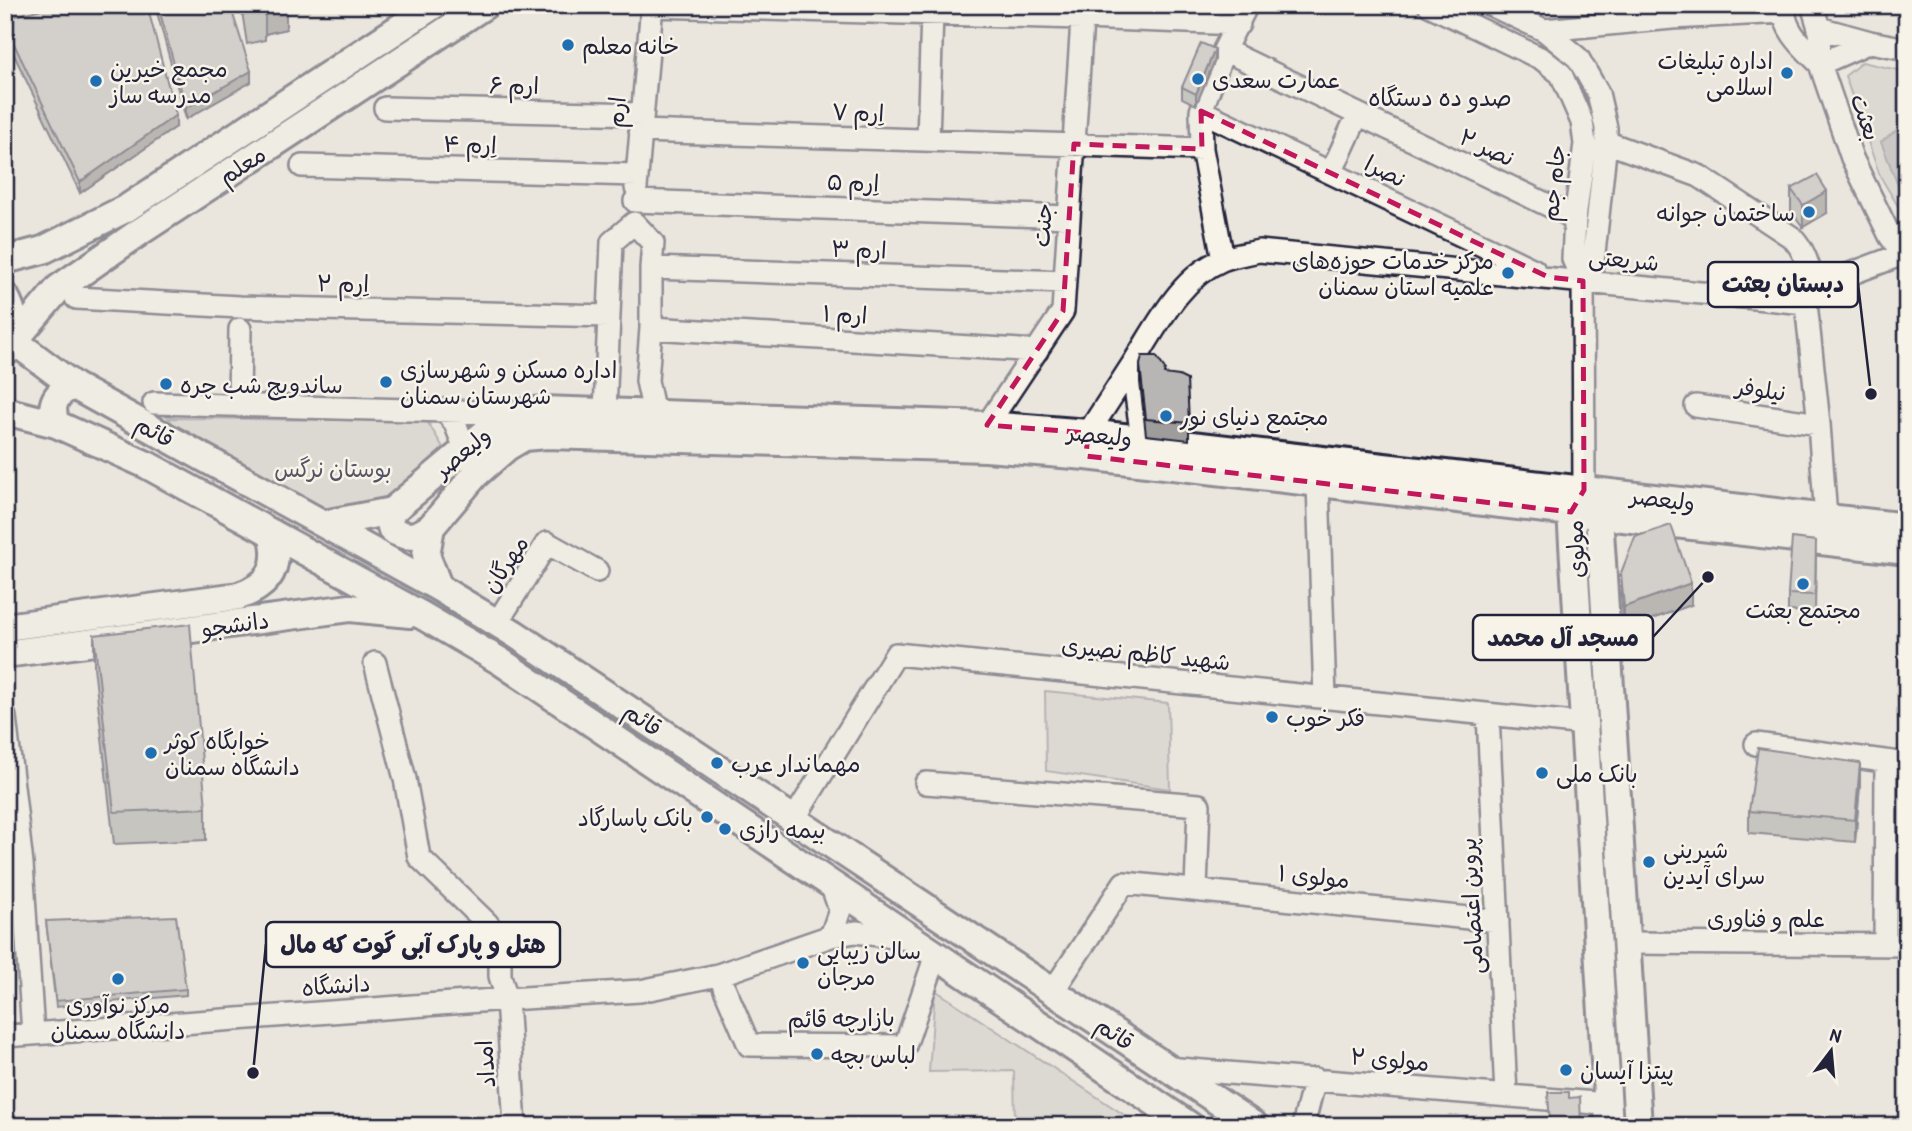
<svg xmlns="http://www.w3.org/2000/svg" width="1912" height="1131" font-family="'Patrick Hand','Playpen Sans Arabic',sans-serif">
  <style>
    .green { fill: #cdc9c6; stroke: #787680; stroke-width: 2 }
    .water { fill: #a6a3a6; stroke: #716f7b; stroke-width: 2 }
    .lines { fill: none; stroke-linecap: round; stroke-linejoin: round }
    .minor-casing { stroke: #22223b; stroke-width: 26 }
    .major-casing { stroke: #22223b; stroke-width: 32 }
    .minor { stroke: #f7f3e8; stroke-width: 21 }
    .major { stroke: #f7f3e8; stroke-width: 26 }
    .wall { fill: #9e9d9c; stroke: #22223b; stroke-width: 2 }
    .shaded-wall { fill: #817f7f; stroke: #22223b; stroke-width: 2 }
    .building { fill: #b8b6b5; stroke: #22223b; stroke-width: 2 }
    .marked { fill: none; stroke: #c2185b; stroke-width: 5; stroke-dasharray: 14 9; stroke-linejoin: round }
    .poi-dot { fill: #1f6fb2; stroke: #f7f3e8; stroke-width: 2.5 }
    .labels { text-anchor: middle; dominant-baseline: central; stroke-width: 5; stroke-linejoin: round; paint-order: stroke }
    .poi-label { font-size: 23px; fill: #22223b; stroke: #f7f3e8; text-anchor: start }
    .street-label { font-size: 23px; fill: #22223b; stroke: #f7f3e8 }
    .park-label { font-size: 23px; fill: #555465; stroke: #f7f3e8 }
    .neighbourhood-label { font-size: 24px; fill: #22223b; stroke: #f7f3e8 }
    .leader { fill: none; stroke: #22223b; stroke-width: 2.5 }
    .callout-dot { fill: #22223b; stroke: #f7f3e8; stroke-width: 2.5 }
    .callout { fill: #f7f3e8; stroke: #22223b; stroke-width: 2.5 }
    .callout-label { font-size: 24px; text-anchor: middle; font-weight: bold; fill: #22223b }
  </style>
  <rect width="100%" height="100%" fill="#eae6de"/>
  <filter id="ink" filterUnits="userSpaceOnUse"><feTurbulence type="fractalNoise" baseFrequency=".0143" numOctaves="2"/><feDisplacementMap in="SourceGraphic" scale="14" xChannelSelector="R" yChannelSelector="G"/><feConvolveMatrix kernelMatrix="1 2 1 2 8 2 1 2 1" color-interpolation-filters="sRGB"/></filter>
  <g filter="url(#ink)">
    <path class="green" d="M 1862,62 L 1907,72 L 1907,221 L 1880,176 L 1845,76 Z
      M 168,418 L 427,421 L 447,454 L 370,512 L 328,516 L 193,447 Z
      M 1045,691 L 1168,703 L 1170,789 L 1046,771 Z
      M 935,990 L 1141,1126 L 1015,1126 L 1014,1071 L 929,1072 Z"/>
    <path class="water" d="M 1907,123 L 1907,199 L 1899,188 L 1881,142 Z"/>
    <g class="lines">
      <g class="minor-casing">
        <path id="minor" d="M 1429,5 L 1542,59 L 1561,74 L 1582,122 L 1585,144 L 1575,218 L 1573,259 L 1583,281 L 1584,490
          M 1491,5 L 1544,30 L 1578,58 L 1598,93 L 1606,128 L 1606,142 L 1593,262 L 1583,281
          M 1786,5 C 1779,27 1806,50 1820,64
          M 1812,5 L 1819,28 L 1820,64 L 1852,158 L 1890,236 L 1907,260
          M 652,6 L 1082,18 L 1239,24
          M 1819,28 L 1870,42 L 1907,49
          M 1544,30 L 1672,18 L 1784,12
          M 1224,50 L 1575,218
          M 1820,64 L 1870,42
          M 385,108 L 642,114
          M 1201,111 L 1534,270
          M 640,131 L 1202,149
          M 928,140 L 932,13
          M 1606,142 L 1699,176 L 1793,238 C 1806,252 1809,269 1815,287
          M 302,166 L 637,175
          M 1331,173 L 1358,114
          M 636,188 L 652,5
          M 635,201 L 1069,217
          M 1223,259 L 1202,149 L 1201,111 L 1224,50 L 1247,5
          M 651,268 L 1065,282
          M 76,298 L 240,307 L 608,316
          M 1808,298 L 1815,287 L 1903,254
          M 1806,303 L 1819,424 L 1826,518
          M 651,328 L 1037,351
          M 1132,365 C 1156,328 1179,278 1222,260 C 1234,255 1247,254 1259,251 L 1806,303
          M 154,403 L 519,413
          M 239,406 L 240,329
          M 1696,406 L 1819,424
          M 444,410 L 455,423 L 465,449
          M 605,412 L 612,242 L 634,223 L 653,243 L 651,268 L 651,328 L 647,381 L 654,413
          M 987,425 L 1063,311 L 1083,5
          M 1088,433 L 1132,365 L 1142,439
          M 1318,483 L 1325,698
          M 497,623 L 547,543 L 597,571
          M 375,663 L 405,779 L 419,857 L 487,923 L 500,942 L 500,976 L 507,999 L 515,1126
          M 1488,715 L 1506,1095
          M 5,717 L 22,864 L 33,1034
          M 1756,744 L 1907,764
          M 926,783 L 1199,805 L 1196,890
          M 794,819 L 896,654 L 1585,724
          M 831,884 L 840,910 L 831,936 L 856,932 L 909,939
          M 1626,943 L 1907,945
          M 1885,945 L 1886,762
          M 724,987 L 749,1045 L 905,1046 L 936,955
          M 1053,991 L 1124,883 L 1498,921
          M 5,1036 L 507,999 L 640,991 L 718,975 L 831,936
          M 1167,1068 L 1608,1104
          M 1303,1126 L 1315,1079"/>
      </g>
      <g class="major-casing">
        <path id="major" d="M 485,5 L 141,231 L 59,288 L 14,341 L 74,386 L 439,588 L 515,634 L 1255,1126
          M 5,260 L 43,250 L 127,208 L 434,5
          M 5,296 C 14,312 18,332 10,349
          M 5,411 L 56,424 L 147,465 L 423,616 L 500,661 L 1190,1126
          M 56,424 C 49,405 55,392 74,386
          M 1580,497 L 1571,512 L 1609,1126
          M 1591,501 L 1599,515 L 1638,1126
          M 392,511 L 389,520 L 392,530 C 408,539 416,537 431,527
          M 324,524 L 392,511 L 497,423 L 519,413 L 542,410 L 987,425 L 1088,433 L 1907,527
          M 439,588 L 426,555 L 431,527 L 475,475 L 507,447 L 524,437 L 547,435 L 986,448 L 1086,456 L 1907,551
          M 5,627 L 239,596 C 271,585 281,566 272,533
          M 5,654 L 350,608 L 410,614"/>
      </g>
      <use href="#minor" class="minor"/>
      <use href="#major" class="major"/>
    </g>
    <path class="wall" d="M 155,5 L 230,5 L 251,82 L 186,119 Z
      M 241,5 L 286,5 L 286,29 L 265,34 L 265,40 L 247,44 Z
      M 5,19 L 176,127 L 80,193 L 5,36 Z
      M 1215,60 L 1196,105 L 1182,98 L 1182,87 Z
      M 1791,189 L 1827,213 L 1803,227 L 1791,211 Z
      M 1140,365 L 1165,374 L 1189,423 L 1189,440 L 1146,435 L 1140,382 Z
      M 1816,557 L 1815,612 L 1788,611 L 1788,594 Z
      M 1621,573 L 1691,605 L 1624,629 L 1621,595 Z
      M 94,635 L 206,808 L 206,840 L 114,844 L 94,667 Z
      M 1860,785 L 1855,842 L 1749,833 L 1749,811 Z
      M 46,921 L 186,989 L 186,995 L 56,1007 Z"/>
    <path class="shaded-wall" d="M 264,5 L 286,5 L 286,29 L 265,34 L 265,8 Z
      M 1215,49 L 1215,60 L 1196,105 L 1196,94 Z
      M 251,71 L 251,82 L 186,119 L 186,108 Z
      M 176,115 L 176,127 L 80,193 L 80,182 Z
      M 1827,191 L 1827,213 L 1803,227 L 1803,205 Z
      M 1691,583 L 1691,605 L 1624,629 L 1624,607 Z
      M 1860,763 L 1860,785 L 1855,842 L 1855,820 Z"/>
    <path class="building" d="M 55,5 L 147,5 L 176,115 L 80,182 L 5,25 L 5,19 Z
      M 158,5 L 230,5 L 251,71 L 186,108 Z
      M 246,5 L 265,5 L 265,8 L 247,12 Z
      M 1201,43 L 1215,49 L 1196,94 L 1182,87 Z
      M 1817,175 L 1827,191 L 1803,205 L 1791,189 Z
      M 1142,356 L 1156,356 L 1165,369 L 1164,374 L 1179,376 L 1187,380 L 1189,423 L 1146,419 L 1140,365 Z
      M 1671,525 L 1691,583 L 1624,607 L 1621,573 L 1635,537 Z
      M 1792,538 L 1816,541 L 1815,595 L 1788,594 Z
      M 190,624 L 206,808 L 114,812 L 94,635 Z
      M 1758,748 L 1860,763 L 1855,820 L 1749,811 Z
      M 176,916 L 186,989 L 56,1001 L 46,921 Z
      M 1548,1092 L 1569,1092 L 1569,1098 L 1580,1097 L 1581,1126 L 1550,1126 Z"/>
  </g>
  <path d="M0 0H1912V1131H0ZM 1201,111 L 1548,277 L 1583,281 L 1584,490 L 1571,512 L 1086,456 L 1088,433 L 987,425 L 1063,311 L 1074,144 L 1202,149 Z" fill="#eae6de" fill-opacity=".55" fill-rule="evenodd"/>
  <path class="marked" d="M 1201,111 L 1548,277 L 1583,281 L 1584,490 L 1571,512 L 1086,456 L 1088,433 L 987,425 L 1063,311 L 1074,144 L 1202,149 Z"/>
  <g class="poi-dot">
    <circle cx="568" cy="45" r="7"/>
    <circle cx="1787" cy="73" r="7"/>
    <circle cx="1198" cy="79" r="7"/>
    <circle cx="96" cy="81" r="7"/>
    <circle cx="1809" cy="212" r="7"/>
    <circle cx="1508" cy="273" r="7"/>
    <circle cx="386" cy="382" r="7"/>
    <circle cx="166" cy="384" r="7"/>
    <circle cx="1166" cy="416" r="7"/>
    <circle cx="1803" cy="584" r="7"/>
    <circle cx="1272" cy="717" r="7"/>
    <circle cx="151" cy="753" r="7"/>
    <circle cx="717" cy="763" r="7"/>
    <circle cx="1542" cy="773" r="7"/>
    <circle cx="707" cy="817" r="7"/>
    <circle cx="725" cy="829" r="7"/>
    <circle cx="1649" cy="862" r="7"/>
    <circle cx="803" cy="963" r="7"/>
    <circle cx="118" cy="979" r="7"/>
    <circle cx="817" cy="1054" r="7"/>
    <circle cx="1566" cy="1070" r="7"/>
  </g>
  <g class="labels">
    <g class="poi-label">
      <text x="582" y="45">خانه معلم</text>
      <text x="1773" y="60" text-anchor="end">اداره تبلیغات<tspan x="1773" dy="26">اسلامی</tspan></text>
      <text x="110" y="68">مجمع خیرین<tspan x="110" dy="26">مدرسه ساز</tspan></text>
      <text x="1212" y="79">عمارت سعدی</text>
      <text x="1795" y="212" text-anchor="end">ساختمان جوانه</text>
      <text x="1494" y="260" text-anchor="end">مرکز خدمات حوزه‌های<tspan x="1494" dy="26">علمیه استان سمنان</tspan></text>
      <text x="400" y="369">اداره مسکن و شهرسازی<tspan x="400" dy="26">شهرستان سمنان</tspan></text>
      <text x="180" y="384">ساندویچ شب چره</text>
      <text x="1180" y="416">مجتمع دنیای نور</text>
      <text x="1803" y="609" text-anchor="middle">مجتمع بعثت</text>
      <text x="1286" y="717">فکر خوب</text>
      <text x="165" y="740">خوابگاه کوثر<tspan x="165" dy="26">دانشگاه سمنان</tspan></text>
      <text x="731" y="763">مهماندار عرب</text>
      <text x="1556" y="773">بانک ملی</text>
      <text x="693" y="817" text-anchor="end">بانک پاسارگاد</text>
      <text x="739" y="829">بیمه رازی</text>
      <text x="1663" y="849">شیرینی<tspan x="1663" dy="26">سرای آیدین</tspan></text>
      <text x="817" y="950">سالن زیبایی<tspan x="817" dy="26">مرجان</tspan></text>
      <text x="118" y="1004" text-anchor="middle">مرکز نوآوری<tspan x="118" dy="26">دانشگاه سمنان</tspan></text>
      <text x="831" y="1054">لباس بچه</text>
      <text x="1580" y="1070">پیتزا آیسان</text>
    </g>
    <g class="street-label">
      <text transform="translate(514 85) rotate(1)">ارم ۶</text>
      <text transform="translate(616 112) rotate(-85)">ارم</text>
      <text transform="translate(858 112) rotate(2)">اِرم ۷</text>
      <text transform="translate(1866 117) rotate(71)">بعثت</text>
      <text transform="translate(470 144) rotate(2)">اِرم ۴</text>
      <text transform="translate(1487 147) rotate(25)">نصر ۲</text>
      <text transform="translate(242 165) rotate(-33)">معلم</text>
      <text transform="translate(1386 171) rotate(26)">نصرا</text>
      <text transform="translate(853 182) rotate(2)">اِرم ۵</text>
      <text transform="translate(1553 183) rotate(-84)">جام جم</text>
      <text transform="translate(1042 225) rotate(-86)">جنت</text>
      <text transform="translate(859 249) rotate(2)">ارم ۳</text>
      <text transform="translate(1624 259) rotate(6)">شریعتی</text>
      <text transform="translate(343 283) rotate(1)">اِرم ۲</text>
      <text transform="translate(845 314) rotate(3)">ارم ۱</text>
      <text transform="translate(1761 389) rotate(8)">نیلوفر</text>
      <text transform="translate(155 431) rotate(29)">قائم</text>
      <text transform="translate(1100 435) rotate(6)">ولیعصر</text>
      <text transform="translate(462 452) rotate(-40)">ولیعصر</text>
      <text transform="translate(1663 499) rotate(7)">ولیعصر</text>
      <text transform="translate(1575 549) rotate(-92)">مولوی</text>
      <text transform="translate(505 564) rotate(-56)">مهرگان</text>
      <text transform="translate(235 624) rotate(-8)">دانشجو</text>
      <text transform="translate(1146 653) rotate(6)">شهید کاظم نصیری</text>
      <text transform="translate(643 719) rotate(34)">قائم</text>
      <text transform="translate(1314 876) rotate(6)">مولوی ۱</text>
      <text transform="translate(1471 906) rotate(-93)">پروین اعتصامی</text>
      <text x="1766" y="918">علم و فناوری</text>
      <text transform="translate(336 985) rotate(-4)">دانشگاه</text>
      <text transform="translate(841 1018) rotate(-1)">بازارچه قائم</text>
      <text transform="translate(1115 1033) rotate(34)">قائم</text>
      <text transform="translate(1390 1059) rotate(5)">مولوی ۲</text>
      <text transform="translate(485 1064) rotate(-94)">امداد</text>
    </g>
    <g class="park-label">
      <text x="333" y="468">بوستان نرگس</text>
    </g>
    <g class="neighbourhood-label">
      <text x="1440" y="97">صدو ده دستگاه</text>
    </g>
  </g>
  <path class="leader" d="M1871 394L1858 284M1708 577L1653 637M253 1073L266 944"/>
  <g class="callout-dot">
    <circle cx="1871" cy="394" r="7"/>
    <circle cx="1708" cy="577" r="7"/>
    <circle cx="253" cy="1073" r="7"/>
  </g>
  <g class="callout">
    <rect x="1708" y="262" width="150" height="45" rx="7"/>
    <rect x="1473" y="615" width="180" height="45" rx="7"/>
    <rect x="266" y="922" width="294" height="45" rx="7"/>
  </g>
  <g class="callout-label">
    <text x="1783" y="292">دبستان بعثت</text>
    <text x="1563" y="646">مسجد آل محمد</text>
    <text x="413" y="953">هتل و پارک آبی گوت که مال</text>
  </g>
  <rect width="1912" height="1131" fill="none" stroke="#f7f3e8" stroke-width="28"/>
  <rect x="14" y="14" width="1884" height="1103" fill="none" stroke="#22223b" stroke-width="2.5" filter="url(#ink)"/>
  <g transform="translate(1831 1051) rotate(16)" stroke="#f7f3e8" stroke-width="5" paint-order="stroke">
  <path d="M0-5L12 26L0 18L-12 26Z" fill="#22223b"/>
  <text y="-10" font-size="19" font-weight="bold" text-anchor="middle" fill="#22223b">N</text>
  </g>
</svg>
